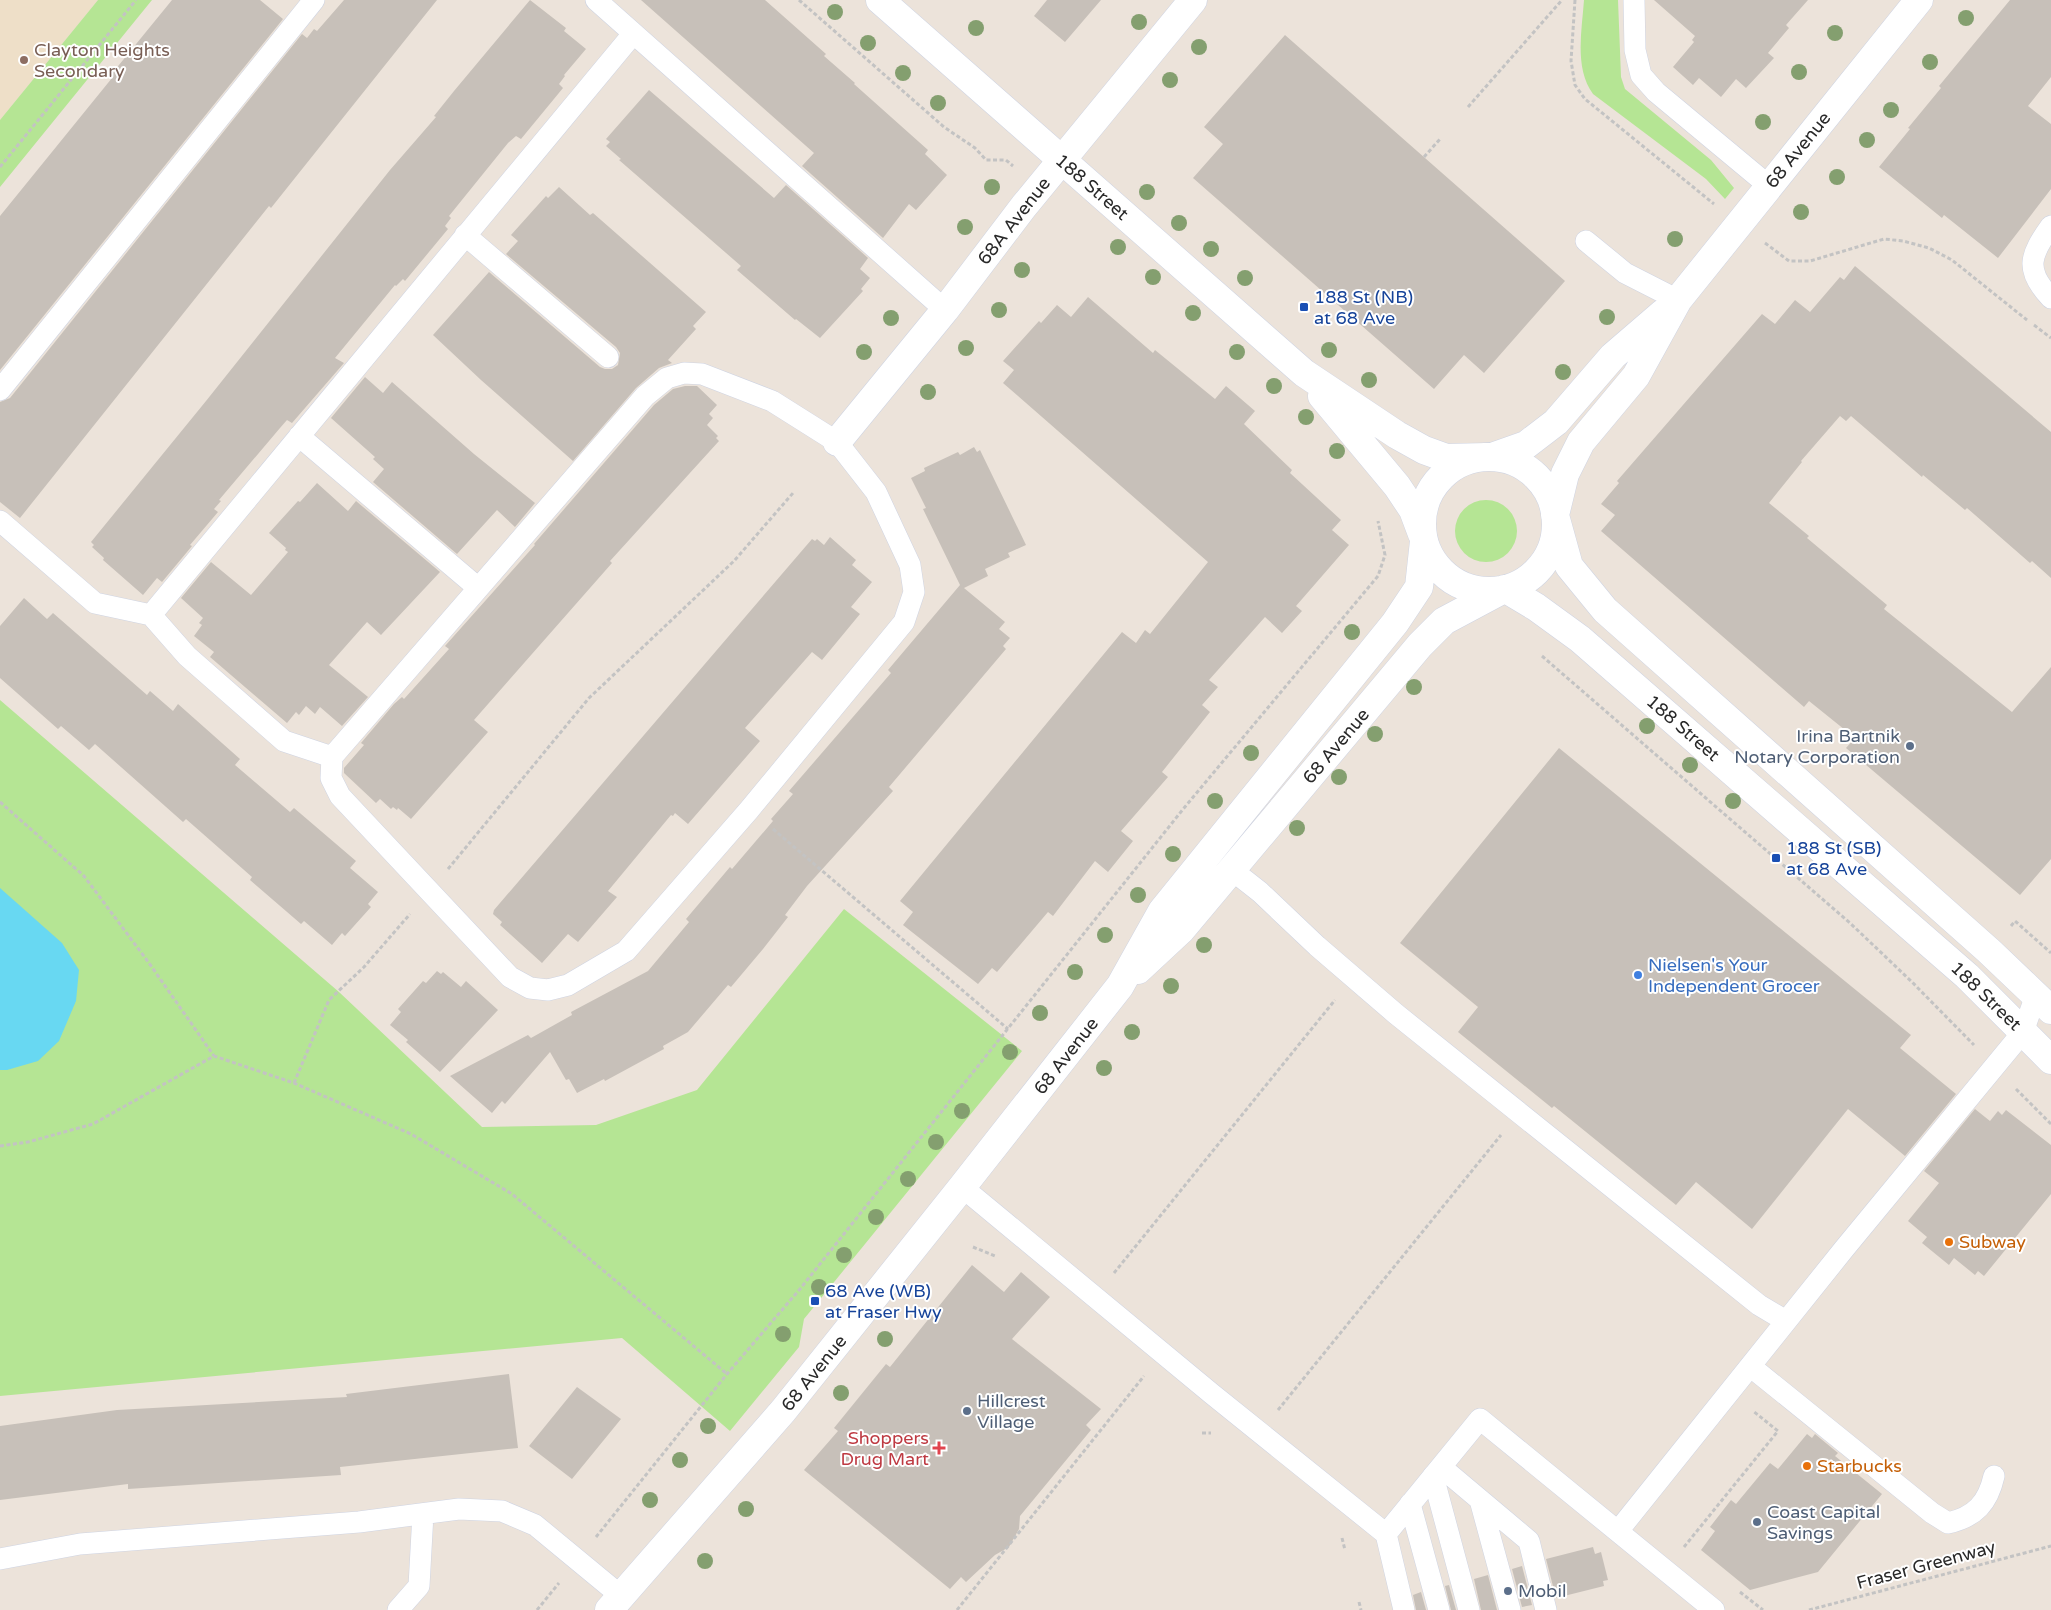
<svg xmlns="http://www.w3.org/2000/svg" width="2051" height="1610" font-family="'Varela Round',sans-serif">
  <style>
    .education { fill: #eedfc8 }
    .green { fill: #b5e594 }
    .water { fill: #68d8f2 }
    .building { fill: #c7c0b9 }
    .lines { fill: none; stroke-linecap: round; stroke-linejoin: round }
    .lane-casing { stroke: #cfd4e2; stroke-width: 22 }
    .street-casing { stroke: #cfd4e2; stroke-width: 29 }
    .secondary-casing { stroke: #cfd4e2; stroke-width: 29 }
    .path { stroke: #c3c3c3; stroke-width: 3; stroke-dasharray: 4 2.5; stroke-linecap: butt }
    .lane { stroke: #fff; stroke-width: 21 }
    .street { stroke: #fff; stroke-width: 28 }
    .secondary { stroke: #fff; stroke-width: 28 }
    .tree { fill: #849f6f }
    .education-dot { fill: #8d6e63; stroke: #fff; stroke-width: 2 }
    .transit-dot { fill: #1a4fb4; stroke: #fff; stroke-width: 2 }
    .service-dot { fill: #5c6f8a; stroke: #fff; stroke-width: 2 }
    .shop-dot { fill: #3f7fe0; stroke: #fff; stroke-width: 2 }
    .food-dot { fill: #e8710a; stroke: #fff; stroke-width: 2 }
    .health-dot { fill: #e0444e; stroke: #fff; stroke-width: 2 }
    .labels { text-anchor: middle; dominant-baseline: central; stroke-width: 4; stroke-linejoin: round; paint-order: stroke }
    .education-label { font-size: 18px; fill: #785e54; stroke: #fff; text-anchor: start }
    .street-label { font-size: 18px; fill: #292929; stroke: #fff }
    .transit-label { font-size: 18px; fill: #164399; stroke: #fff; text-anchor: start }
    .service-label { font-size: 18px; fill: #4e5e75; stroke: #fff; text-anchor: start }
    .shop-label { font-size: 18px; fill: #366cbe; stroke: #fff; text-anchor: start }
    .food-label { font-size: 18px; fill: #c56008; stroke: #fff; text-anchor: start }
    .health-label { font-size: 18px; fill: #be3a42; stroke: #fff; text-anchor: end }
  </style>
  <rect width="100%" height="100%" fill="#ece3da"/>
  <path class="education" d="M 0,0 L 98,0 L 0,120 Z"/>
  <path class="green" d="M 98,0 L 152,0 L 0,187 L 0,120 Z
    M 1584,0 L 1618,0 L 1621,77 L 1625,89 L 1711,160 L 1734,188 L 1725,199 L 1706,179 L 1593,94 C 1574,68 1582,30 1584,0 Z
    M1455 531a31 31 0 1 1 62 0a31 31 0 1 1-62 0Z
    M 0,700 L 339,992 L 482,1127 L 596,1125 L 697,1090 L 844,909 L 1022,1051 L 804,1319 L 799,1347 L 730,1431 L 622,1338 L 0,1396 Z"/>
  <path class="water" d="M 0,888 L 62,943 L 79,970 L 76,1001 L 59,1041 L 38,1061 L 7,1070 L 0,1070 Z"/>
  <path class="building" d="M 172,0 L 260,0 L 283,19 L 0,370 L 0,216 L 112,78 L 110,76 Z
    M 344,0 L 437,0 L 271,208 L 269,206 L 20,518 L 0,502 L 0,402 L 10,398 L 302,34 L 307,38 L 314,29 L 317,31 Z
    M 530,0 L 566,28 L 564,31 L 586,49 L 564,75 L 565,76 L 559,84 L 563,88 L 521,139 L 516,136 L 508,143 L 449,216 L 451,218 L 445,226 L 448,229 L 405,281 L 403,279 L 396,286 L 395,285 L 335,358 L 344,363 L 292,423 L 287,420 L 280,428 L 219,500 L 221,501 L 214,509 L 218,512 L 190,545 L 192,546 L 162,582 L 157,578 L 143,595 L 103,560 L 104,558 L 92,547 L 94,545 L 91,542 L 206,401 L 390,170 L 436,117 L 434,116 L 454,91 Z
    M 641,0 L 765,0 L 826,54 L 824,56 L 855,83 L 854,84 L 928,150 L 925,154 L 947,175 L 916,210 L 909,204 L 883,238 L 802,166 L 814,153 Z
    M 1047,0 L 1101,0 L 1065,42 L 1034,16 Z
    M 1654,0 L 1808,0 L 1786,25 L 1789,28 L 1768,53 L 1774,58 L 1746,88 L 1736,79 L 1721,97 L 1699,78 L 1693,85 L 1673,67 L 1694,42 L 1692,40 L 1695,36 Z
    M 2010,0 L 2051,0 L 2051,77 L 2028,106 L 2051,124 L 2051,189 L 1998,258 L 1944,215 L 1942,218 L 1879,167 L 1910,129 L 1908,128 L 1941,88 L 1939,86 Z
    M 1285,35 L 1565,281 L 1484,373 L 1464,355 L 1434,389 L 1193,178 L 1223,144 L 1204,127 Z
    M 649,90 L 774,198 L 786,185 L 868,258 L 860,269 L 870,278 L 861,289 L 863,291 L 820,338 L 796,319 L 795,320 L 737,270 L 741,266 L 619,160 L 621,159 L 606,146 L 610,142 L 606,139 Z
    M 559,187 L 590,215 L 593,213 L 706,312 L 693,326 L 696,329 L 668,360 L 672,363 L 659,368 L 636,388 L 573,461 L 481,380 L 433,335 L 489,272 L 600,367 L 605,369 L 612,369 L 618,365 L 620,353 L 616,347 L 506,254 L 518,241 L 511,235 L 546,196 L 548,198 Z
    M 1855,266 L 2051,432 L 2051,578 L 2032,561 L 2030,563 L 1967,508 L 1965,510 L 1923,475 L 1922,477 L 1851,416 L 1846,421 L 1840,416 L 1801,461 L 1802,462 L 1769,503 L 1809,536 L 1807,538 L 1887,605 L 1884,609 L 2012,712 L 2051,667 L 2051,859 L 2020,895 L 1846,748 L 1855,738 L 1809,701 L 1804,707 L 1601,531 L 1615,515 L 1601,504 L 1619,483 L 1617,481 L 1762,314 L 1775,324 L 1795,300 L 1810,312 L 1840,277 L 1844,280 Z
    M 1088,297 L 1153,353 L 1155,350 L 1215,399 L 1226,386 L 1255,411 L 1244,424 L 1292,470 L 1290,473 L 1341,520 L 1332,530 L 1349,545 L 1296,606 L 1302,611 L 1282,633 L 1265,617 L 1209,680 L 1218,687 L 1202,705 L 1210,712 L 1162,772 L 1168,777 L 1121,831 L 1133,841 L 1108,872 L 1095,861 L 1053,916 L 1048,912 L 997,972 L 992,968 L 978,984 L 903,925 L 913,912 L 900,901 L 1122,632 L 1136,643 L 1145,630 L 1150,634 L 1208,562 L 1003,383 L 1014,370 L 1003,361 L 1039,321 L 1041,323 L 1057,305 L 1071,317 Z
    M 365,377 L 383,393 L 392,382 L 474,454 L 535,503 L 515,527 L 497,510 L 457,554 L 373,482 L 384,469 L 373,459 L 375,457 L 331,418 Z
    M 685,386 L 697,386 L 717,405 L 709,414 L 713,418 L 707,425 L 718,436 L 716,438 L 719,441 L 610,561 L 612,563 L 474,720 L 488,732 L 411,819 L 398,808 L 397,810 L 393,807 L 391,809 L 380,799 L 376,803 L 344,773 L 344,768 L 364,745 L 361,743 L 394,704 L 402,697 L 404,699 L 449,649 L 445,646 L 535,545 L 534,544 L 654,405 L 673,389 Z
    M 974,447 L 977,452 L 980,450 L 1026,545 L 1008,553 L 1010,557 L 985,569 L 988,576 L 964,588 L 1005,622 L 999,629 L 1010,638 L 1003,646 L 1006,649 L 889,787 L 893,791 L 807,886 L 785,915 L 788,917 L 763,949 L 731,987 L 728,985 L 688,1032 L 663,1046 L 664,1049 L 605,1081 L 604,1079 L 577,1093 L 569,1079 L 566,1080 L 550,1052 L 505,1104 L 502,1101 L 492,1113 L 450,1076 L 528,1035 L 531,1038 L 572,1015 L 571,1012 L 648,971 L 689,922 L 686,919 L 730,867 L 732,869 L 773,821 L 771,819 L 793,794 L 789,791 L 891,673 L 888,670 L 960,585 L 923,509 L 926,508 L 911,478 L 925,471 L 924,468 L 958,452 L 960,455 Z
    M 317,483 L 348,511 L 356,501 L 440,572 L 381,635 L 367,622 L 329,665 L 368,697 L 342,726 L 320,707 L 315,714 L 306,706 L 299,715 L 296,712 L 287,723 L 210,657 L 214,652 L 194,636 L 202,625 L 199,623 L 203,618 L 181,598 L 211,562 L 251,595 L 288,552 L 285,550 L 286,548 L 269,533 L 298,501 L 300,502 Z
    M 830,537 L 856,560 L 852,565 L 872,582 L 851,607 L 860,614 L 822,660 L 812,652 L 745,728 L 760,741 L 688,824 L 675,813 L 673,816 L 671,815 L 608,891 L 617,897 L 578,942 L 568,934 L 542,963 L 500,925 L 502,922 L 493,914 L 494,910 L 812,539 L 815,541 L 817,539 L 824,545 Z
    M 24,598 L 47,619 L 53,613 L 147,695 L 150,691 L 173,711 L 178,704 L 240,759 L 235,765 L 290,812 L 294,808 L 356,861 L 350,868 L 378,892 L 368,904 L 371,907 L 345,936 L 342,933 L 332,945 L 304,921 L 301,924 L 250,880 L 252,877 L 186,819 L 183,822 L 95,744 L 89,750 L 61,726 L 58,729 L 0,678 L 0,626 Z
    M 1559,748 L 1911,1035 L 1900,1048 L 1956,1094 L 1905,1156 L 1848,1109 L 1752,1229 L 1696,1182 L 1676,1205 L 1554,1106 L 1552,1108 L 1458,1032 L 1478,1007 L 1400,943 Z
    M 437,971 L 441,974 L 443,972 L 461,987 L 466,981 L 498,1010 L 440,1072 L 406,1042 L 408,1040 L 390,1025 L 401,1012 L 398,1009 L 423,981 L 426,983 Z
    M 1975,1109 L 1990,1121 L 1998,1111 L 2002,1115 L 2006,1110 L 2051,1145 L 2051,1194 L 1984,1276 L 1978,1271 L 1975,1275 L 1954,1258 L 1949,1265 L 1922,1243 L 1927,1237 L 1908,1221 L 1939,1183 L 1924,1171 Z
    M 972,1265 L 1004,1292 L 1021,1272 L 1050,1297 L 1012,1339 L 1101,1409 L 1086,1425 L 1091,1430 L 1020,1516 L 1019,1529 L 1009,1547 L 995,1555 L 966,1582 L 961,1577 L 950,1589 L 804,1470 L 838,1431 L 834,1428 L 886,1364 L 890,1367 Z
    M 509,1374 L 518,1448 L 340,1467 L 341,1475 L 128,1489 L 128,1484 L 0,1500 L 0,1426 L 117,1410 L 347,1397 L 346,1394 Z
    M 577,1387 L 621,1419 L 572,1479 L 529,1446 Z
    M 1807,1434 L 1812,1438 L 1815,1434 L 1838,1453 L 1835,1456 L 1882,1494 L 1818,1572 L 1750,1590 L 1701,1550 L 1715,1531 L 1710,1527 L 1731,1500 L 1736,1504 L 1770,1463 L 1778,1469 Z
    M 1593,1547 L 1595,1554 L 1601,1552 L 1608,1580 L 1603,1581 L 1604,1586 L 1556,1598 L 1546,1559 Z
    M 1522,1566 L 1532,1605 L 1522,1607 L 1512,1569 Z
    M 1488,1575 L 1497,1610 L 1481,1610 L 1474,1579 Z
    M 1449,1585 L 1456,1610 L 1451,1610 L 1445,1586 Z
    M 1421,1592 L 1426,1610 L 1416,1610 L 1413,1595 Z"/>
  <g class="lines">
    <g class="lane-casing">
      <path id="lane" d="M 596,0 L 945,310
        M 1634,0 L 1635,50 L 1641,75 L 1656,92 L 1769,186
        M 2051,226 C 2030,255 2024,270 2051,298
        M 465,235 L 608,357
        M 1586,241 L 1625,273 L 1678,300
        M 0,390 L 314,0
        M 299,436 L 477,587
        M 0,521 L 95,603 L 151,615 L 187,656 L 284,741 L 332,757 L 331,778 L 340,796 L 510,977 L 530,988 L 548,990 L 568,985 L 626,951 L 749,810 L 904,622 L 914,592 L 910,565 L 876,492 L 837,442 L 772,401 L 702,374 L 684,373 L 667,378 L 645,396 L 332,757
        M 151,615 L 633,34
        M 1232,870 L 1260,892 L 1317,946 L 1396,1014 L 1759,1305 L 1786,1321
        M 962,1187 L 1212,1394 L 1386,1534 L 1404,1610
        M 1750,1366 L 1932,1513 L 1948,1523 C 1975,1517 1988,1503 1994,1476
        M 1441,1467 L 1529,1541 L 1546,1610
        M 1433,1476 L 1469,1610
        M 1480,1500 L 1510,1610
        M 1410,1504 L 1439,1610
        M 1618,1531 L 1844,1249 L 2023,1032 L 2036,995
        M 1386,1534 L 1480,1419 L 1714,1610
        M 0,1559 L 80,1544 L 359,1522 L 459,1509 L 502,1511 L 535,1525 L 621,1596
        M 398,1610 L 419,1586 L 423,1514"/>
    </g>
    <g class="street-casing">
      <path id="street" d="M 837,442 L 945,310 L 1024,206 L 1193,0"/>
    </g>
    <g class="secondary-casing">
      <path id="secondary" d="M 880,0 L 1304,373 L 1397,435 L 1424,450 L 1446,458 L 1488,457
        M 1322,396 L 1397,486 L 1413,510 L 1422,534
        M 1492,457 L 1526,445 L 1556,422 L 1613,356 L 1663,313
        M1422 524a67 67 0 1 1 134 0a67 67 0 1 1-134 0Z
        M 1555,515 L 1565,474 L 1581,442 L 1636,376 L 1678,300 L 1919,0
        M 1556,519 L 1569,566 L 1605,610 L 1989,951 L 2051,1010
        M 1506,589 L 1536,607 L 1580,639 L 1967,976 L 2051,1060
        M 1138,970 L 1181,930 L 1420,645 L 1444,621 L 1504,589
        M 609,1610 L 783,1411 L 962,1187 L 1120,986 L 1162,911 L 1395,623 L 1419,587 L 1424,541"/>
    </g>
    <path class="path" d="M 799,0 L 944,127 L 975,148 L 986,160 L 1006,160 L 1013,166
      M 1575,0 L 1571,61 L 1575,85 L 1585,99 L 1714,204
      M 1468,107 L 1562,0
      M 1424,157 L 1440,139
      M 0,167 L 136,0
      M 1765,243 L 1789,261 L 1810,261 L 1884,239 L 1903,241 L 1929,248 L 1952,260 L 2027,320
      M 2034,325 L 2051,338
      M 1542,656 L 1850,923 L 1912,982 L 1974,1045
      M 0,802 L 84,876 L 149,963 L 214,1056
      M 773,829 L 1008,1029
      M 448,869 L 589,698 L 734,561 L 793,493
      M 2011,926 L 2015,921 L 2051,953
      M 294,1083 L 329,1000 L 364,967 L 410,914
      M 2016,1089 L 2051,1124
      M 0,1146 L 28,1142 L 93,1124 L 214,1056 L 294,1083 L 411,1134 L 512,1194 L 727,1374
      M 973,1247 L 995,1256
      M 1114,1273 L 1335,1000
      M 1278,1410 L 1501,1135
      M 1202,1433 L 1211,1433
      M 596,1537 L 727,1374 L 800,1289 L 1184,808 L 1378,576 L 1385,555 L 1378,521
      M 1342,1538 L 1345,1550
      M 1684,1547 L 1778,1431 L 1753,1411
      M 1740,1592 L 1763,1610
      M 1359,1602 L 1361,1610
      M 537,1610 L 559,1583
      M 957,1610 L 1144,1376
      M 1809,1610 L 2051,1546"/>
    <use href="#lane" class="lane"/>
    <use href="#street" class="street"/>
    <use href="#secondary" class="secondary"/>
  </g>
  <g class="tree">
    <circle cx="835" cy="12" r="8"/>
    <circle cx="1966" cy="18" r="8"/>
    <circle cx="1139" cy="22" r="8"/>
    <circle cx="976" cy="28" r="8"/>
    <circle cx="1835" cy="33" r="8"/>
    <circle cx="868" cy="43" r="8"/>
    <circle cx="1199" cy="47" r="8"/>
    <circle cx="1930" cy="62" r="8"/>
    <circle cx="1799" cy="72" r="8"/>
    <circle cx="903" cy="73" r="8"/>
    <circle cx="1170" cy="80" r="8"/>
    <circle cx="938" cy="103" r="8"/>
    <circle cx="1891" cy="110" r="8"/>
    <circle cx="1763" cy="122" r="8"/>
    <circle cx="1867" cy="140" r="8"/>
    <circle cx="1837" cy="177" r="8"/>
    <circle cx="992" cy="187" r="8"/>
    <circle cx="1147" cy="192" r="8"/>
    <circle cx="1801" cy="212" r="8"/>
    <circle cx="1179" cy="223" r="8"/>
    <circle cx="965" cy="227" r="8"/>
    <circle cx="1675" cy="239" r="8"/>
    <circle cx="1118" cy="247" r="8"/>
    <circle cx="1211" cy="249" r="8"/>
    <circle cx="1022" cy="270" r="8"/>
    <circle cx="1153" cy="277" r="8"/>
    <circle cx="1245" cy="278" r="8"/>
    <circle cx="999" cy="310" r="8"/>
    <circle cx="1193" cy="313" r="8"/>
    <circle cx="1607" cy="317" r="8"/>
    <circle cx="891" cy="318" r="8"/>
    <circle cx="966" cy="348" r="8"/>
    <circle cx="1329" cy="350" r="8"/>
    <circle cx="864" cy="352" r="8"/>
    <circle cx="1237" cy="352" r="8"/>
    <circle cx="1563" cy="372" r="8"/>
    <circle cx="1369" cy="380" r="8"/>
    <circle cx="1274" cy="386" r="8"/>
    <circle cx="928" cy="392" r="8"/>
    <circle cx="1306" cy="417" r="8"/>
    <circle cx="1337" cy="451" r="8"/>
    <circle cx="1352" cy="632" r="8"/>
    <circle cx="1414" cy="687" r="8"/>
    <circle cx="1647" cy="726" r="8"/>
    <circle cx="1375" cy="734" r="8"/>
    <circle cx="1251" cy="753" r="8"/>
    <circle cx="1690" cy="765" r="8"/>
    <circle cx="1339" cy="777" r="8"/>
    <circle cx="1215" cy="801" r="8"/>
    <circle cx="1733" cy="801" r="8"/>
    <circle cx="1297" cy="828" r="8"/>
    <circle cx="1173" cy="854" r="8"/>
    <circle cx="1138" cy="895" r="8"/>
    <circle cx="1105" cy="935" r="8"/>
    <circle cx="1204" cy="945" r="8"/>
    <circle cx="1075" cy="972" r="8"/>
    <circle cx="1171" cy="986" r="8"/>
    <circle cx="1040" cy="1013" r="8"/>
    <circle cx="1132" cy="1032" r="8"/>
    <circle cx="1010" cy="1052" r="8"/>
    <circle cx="1104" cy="1068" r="8"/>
    <circle cx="962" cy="1111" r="8"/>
    <circle cx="936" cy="1142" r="8"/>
    <circle cx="908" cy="1179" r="8"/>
    <circle cx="876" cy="1217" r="8"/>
    <circle cx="844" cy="1255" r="8"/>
    <circle cx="819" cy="1287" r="8"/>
    <circle cx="783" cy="1334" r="8"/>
    <circle cx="885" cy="1339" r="8"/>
    <circle cx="841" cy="1393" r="8"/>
    <circle cx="708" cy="1426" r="8"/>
    <circle cx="680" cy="1460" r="8"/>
    <circle cx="650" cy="1500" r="8"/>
    <circle cx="746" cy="1509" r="8"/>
    <circle cx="705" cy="1561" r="8"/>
  </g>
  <circle class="education-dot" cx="24" cy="60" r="5"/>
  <g class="transit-dot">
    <rect x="1299" y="302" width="10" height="10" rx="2.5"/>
    <rect x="1771" y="853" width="10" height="10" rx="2.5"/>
    <rect x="810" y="1296" width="10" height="10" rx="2.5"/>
  </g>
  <g class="service-dot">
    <circle cx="1910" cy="746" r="5"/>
    <circle cx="967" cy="1411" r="5"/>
    <circle cx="1757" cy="1522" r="5"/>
    <circle cx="1508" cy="1591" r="5"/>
  </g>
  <circle class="shop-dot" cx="1638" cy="975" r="5"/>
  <g class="food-dot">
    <circle cx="1949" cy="1242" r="5"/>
    <circle cx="1807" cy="1466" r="5"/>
  </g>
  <path class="health-dot" d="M936.5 1440.5h5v5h5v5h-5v5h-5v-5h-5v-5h5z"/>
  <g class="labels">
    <g class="education-label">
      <text x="34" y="50">Clayton Heights<tspan x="34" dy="21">Secondary</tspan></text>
    </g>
    <g class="street-label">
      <text transform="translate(1798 150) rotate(-51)">68 Avenue</text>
      <text transform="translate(1092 187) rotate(41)">188 Street</text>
      <text transform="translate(1014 221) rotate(-52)">68A Avenue</text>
      <text transform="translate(1683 728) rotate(41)">188 Street</text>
      <text transform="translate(1336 746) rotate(-50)">68 Avenue</text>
      <text transform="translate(1986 996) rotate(44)">188 Street</text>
      <text transform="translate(1066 1056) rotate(-52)">68 Avenue</text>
      <text transform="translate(814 1373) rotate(-51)">68 Avenue</text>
      <text transform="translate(1926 1565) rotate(-15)">Fraser Greenway</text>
    </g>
    <g class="transit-label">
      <text x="1314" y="297">188 St (NB)<tspan x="1314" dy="21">at 68 Ave</tspan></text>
      <text x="1786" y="848">188 St (SB)<tspan x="1786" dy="21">at 68 Ave</tspan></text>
      <text x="825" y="1291">68 Ave (WB)<tspan x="825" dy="21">at Fraser Hwy</tspan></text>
    </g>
    <g class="service-label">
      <text x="1900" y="736" text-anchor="end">Irina Bartnik<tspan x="1900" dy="21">Notary Corporation</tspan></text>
      <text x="977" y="1401">Hillcrest<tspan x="977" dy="21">Village</tspan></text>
      <text x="1767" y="1512">Coast Capital<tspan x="1767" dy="21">Savings</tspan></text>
      <text x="1518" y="1591">Mobil</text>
    </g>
    <g class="shop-label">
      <text x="1648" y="965">Nielsen's Your<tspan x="1648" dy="21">Independent Grocer</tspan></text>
    </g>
    <g class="food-label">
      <text x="1959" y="1242">Subway</text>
      <text x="1817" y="1466">Starbucks</text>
    </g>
    <g class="health-label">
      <text x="929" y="1438">Shoppers<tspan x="929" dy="21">Drug Mart</tspan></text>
    </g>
  </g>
</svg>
